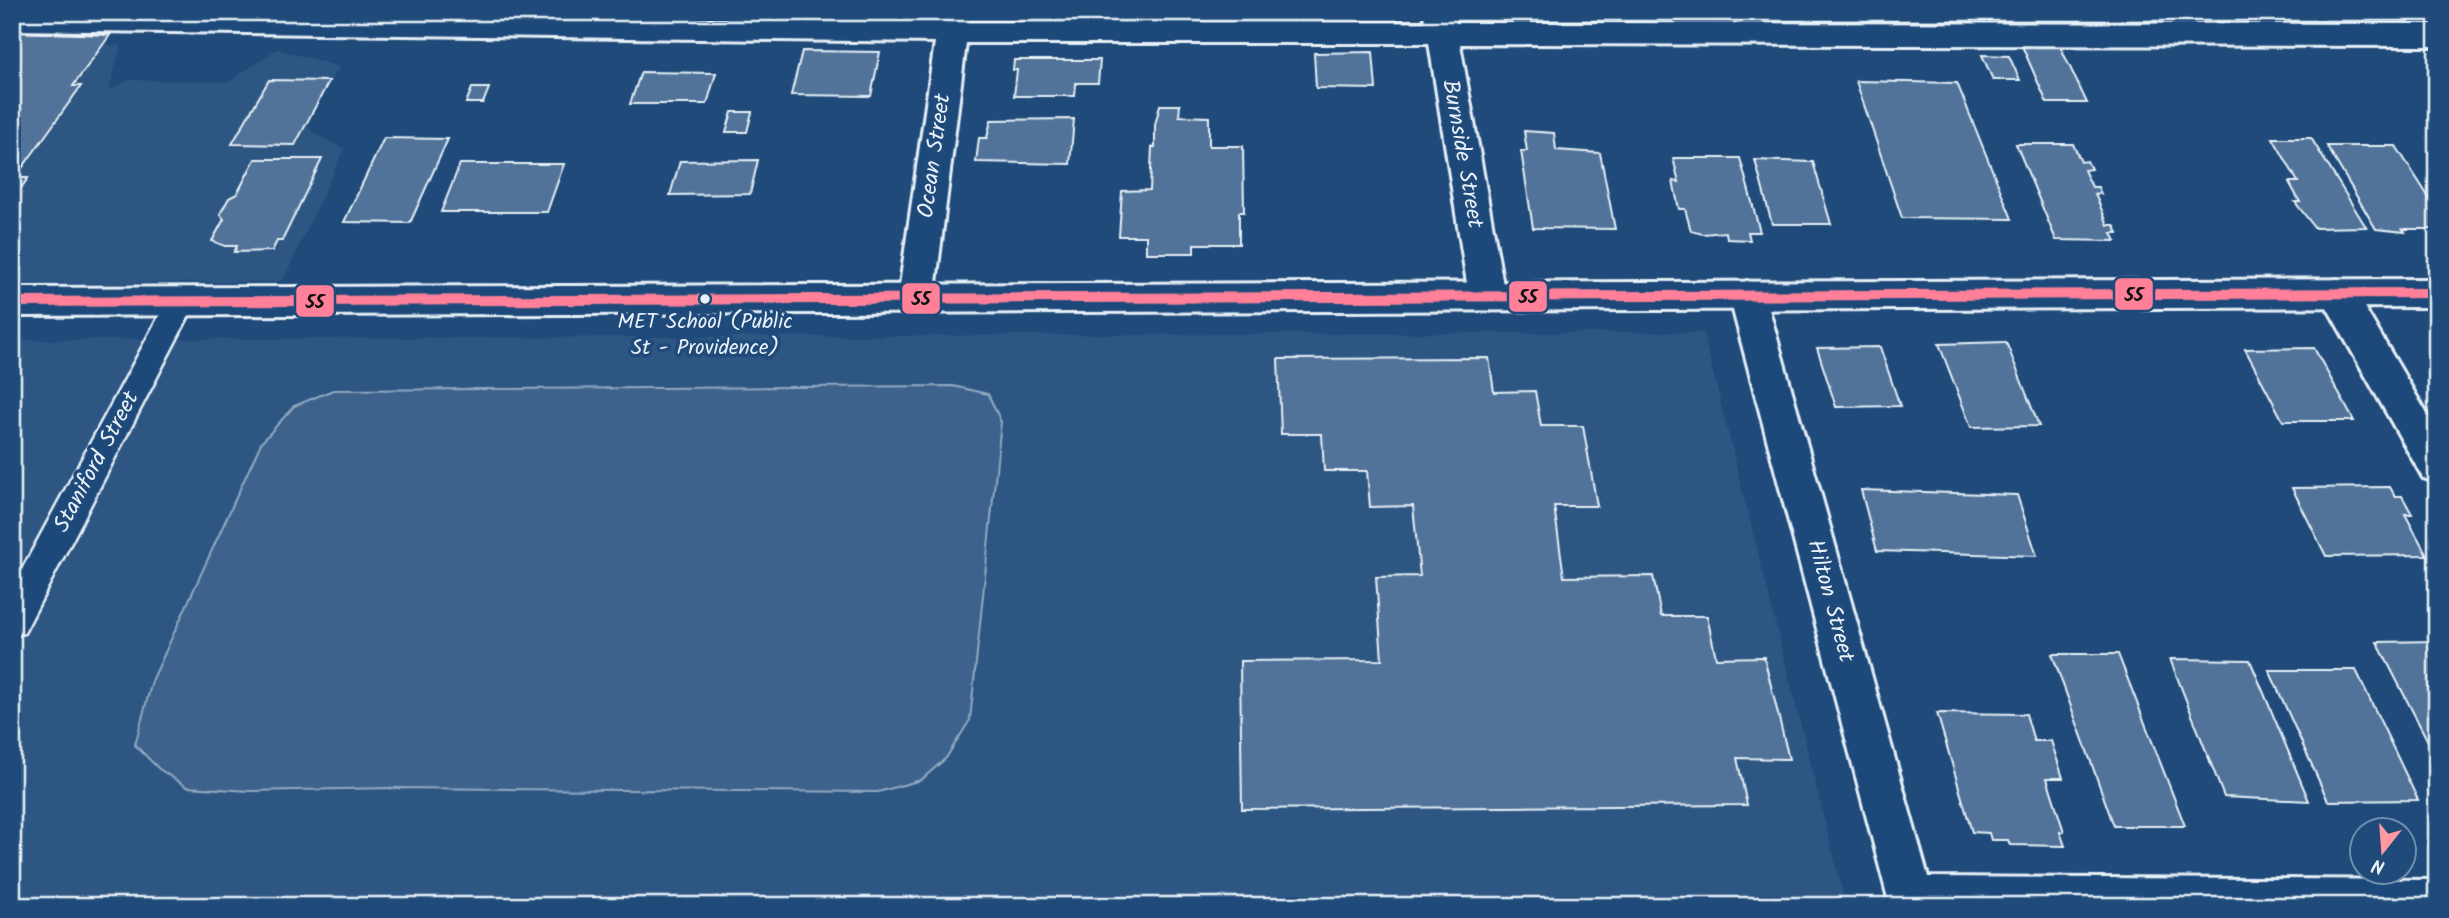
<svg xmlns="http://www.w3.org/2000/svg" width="2449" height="918" font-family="Kalam,sans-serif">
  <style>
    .built { fill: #2e5683 }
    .green { fill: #3c628c; stroke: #92aac2; stroke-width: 2 }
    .building { fill: #517399; stroke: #e8f1f8; stroke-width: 2 }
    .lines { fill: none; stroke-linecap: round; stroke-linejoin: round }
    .lane-casing { stroke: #e8f1f8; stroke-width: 5 }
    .street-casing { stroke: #e8f1f8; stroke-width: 6 }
    .secondary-casing { stroke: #e8f1f8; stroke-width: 6 }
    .lane { fill: #1f4a7a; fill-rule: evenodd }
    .street { fill: #1f4a7a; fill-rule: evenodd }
    .secondary { fill: #1f4a7a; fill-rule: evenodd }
    .bus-1-casing { stroke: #1f4a7a; stroke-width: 14 }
    .bus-1 { stroke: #ff8098; stroke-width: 10 }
    .bus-dot { fill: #e8f1f8; stroke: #1f4a7a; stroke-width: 2.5 }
    .labels { text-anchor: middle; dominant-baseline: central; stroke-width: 7; stroke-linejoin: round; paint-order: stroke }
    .bus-label { font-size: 21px; fill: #e8f1f8; stroke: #1f4a7a }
    .street-label { font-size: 23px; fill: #e8f1f8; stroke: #1f4a7a }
    .line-badge { stroke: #1f4a7a; stroke-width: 2.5 }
    .pale-badge-label { font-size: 19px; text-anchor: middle; font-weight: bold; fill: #111 }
  </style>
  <rect width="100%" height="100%" fill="#1f4a7a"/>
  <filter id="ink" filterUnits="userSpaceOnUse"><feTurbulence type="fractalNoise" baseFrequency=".0143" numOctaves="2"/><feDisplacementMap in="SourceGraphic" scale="14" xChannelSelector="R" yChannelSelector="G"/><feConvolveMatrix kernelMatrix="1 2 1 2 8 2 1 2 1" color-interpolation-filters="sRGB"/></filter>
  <g filter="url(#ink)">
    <path class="built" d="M 71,40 L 121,46 L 109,90 L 129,80 L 229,82 L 277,49 L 340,67 L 304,117 L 312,132 L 344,149 L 284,279 L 274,282 L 12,284 L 12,112 Z
      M 1703,332 L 1846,906 L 12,906 L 12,340 Z"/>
    <path class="green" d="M 953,386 L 988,394 L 1001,422 L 970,720 L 946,758 L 921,780 L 878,792 L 388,788 L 250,791 L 187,787 L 159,769 L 135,745 L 152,681 L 261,443 L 294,406 L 333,390 Z"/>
    <path class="building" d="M 12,32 L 110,35 L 73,86 L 81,86 L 15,178 L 28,178 L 12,201 Z
      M 2022,46 L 2060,46 L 2087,103 L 2047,103 Z
      M 802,51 L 880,52 L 871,96 L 791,95 Z
      M 1373,52 L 1376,89 L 1316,88 L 1314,53 Z
      M 1982,55 L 2009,56 L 2020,80 L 1993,80 Z
      M 1014,60 L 1100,60 L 1098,83 L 1076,83 L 1075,96 L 1014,96 L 1017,70 L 1013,70 Z
      M 641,72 L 716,73 L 707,104 L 630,104 Z
      M 269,80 L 329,81 L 295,145 L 232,144 Z
      M 1856,81 L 1957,83 L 2012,219 L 1902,218 Z
      M 472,88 L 489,88 L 483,103 L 466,103 Z
      M 1160,105 L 1180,105 L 1179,116 L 1209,117 L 1209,146 L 1243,146 L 1244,212 L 1239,212 L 1239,244 L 1194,244 L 1194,253 L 1146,253 L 1146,236 L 1119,236 L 1122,191 L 1150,190 L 1152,147 L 1155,147 L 1155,125 Z
      M 732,112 L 752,112 L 747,132 L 726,132 Z
      M 1074,119 L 1070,164 L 976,162 L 979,138 L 987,138 L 991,120 Z
      M 1524,131 L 1554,133 L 1556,150 L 1600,153 L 1615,229 L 1533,228 L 1521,151 L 1527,151 Z
      M 384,138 L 448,139 L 410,223 L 344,222 Z
      M 2273,138 L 2311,138 L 2366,227 L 2315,228 L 2295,202 L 2300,202 L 2289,182 L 2298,182 Z
      M 2016,144 L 2073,144 L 2081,162 L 2087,161 L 2091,169 L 2084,170 L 2092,187 L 2098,187 L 2101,194 L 2095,194 L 2108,225 L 2114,225 L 2118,233 L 2112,233 L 2116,241 L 2056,240 Z
      M 2327,146 L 2396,146 L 2437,210 L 2437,229 L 2403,229 L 2405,232 L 2376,229 Z
      M 1673,158 L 1740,158 L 1760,232 L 1748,232 L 1750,240 L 1727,239 L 1726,232 L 1703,234 L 1691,231 L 1685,209 L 1679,209 L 1673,181 L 1679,182 Z
      M 255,159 L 322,159 L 282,241 L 277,241 L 272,251 L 234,252 L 237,246 L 225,246 L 212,241 L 224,219 L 220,214 L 229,198 L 237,194 Z
      M 758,160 L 750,194 L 670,195 L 680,161 Z
      M 1755,160 L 1813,162 L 1831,224 L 1772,224 Z
      M 460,164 L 564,164 L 547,212 L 441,212 Z
      M 2006,342 L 2039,426 L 1971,427 L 1939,344 Z
      M 1880,347 L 1900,406 L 1836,407 L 1817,348 Z
      M 2314,348 L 2354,421 L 2283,421 L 2245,349 Z
      M 1489,358 L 1494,392 L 1535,391 L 1541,426 L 1583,426 L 1597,506 L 1554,506 L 1564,577 L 1653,576 L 1661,616 L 1707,616 L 1716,658 L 1764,657 L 1789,759 L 1737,758 L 1747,805 L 1242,809 L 1240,661 L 1382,660 L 1376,577 L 1420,576 L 1413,506 L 1370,507 L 1367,471 L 1324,471 L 1322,434 L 1281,434 L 1278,359 Z
      M 2390,487 L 2395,496 L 2402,496 L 2412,514 L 2405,514 L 2427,555 L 2326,556 L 2292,488 Z
      M 1861,490 L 2017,495 L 2037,556 L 1877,551 Z
      M 2437,641 L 2437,759 L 2377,642 Z
      M 2052,654 L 2118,654 L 2185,826 L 2114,826 Z
      M 2170,659 L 2250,660 L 2309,801 L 2224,797 Z
      M 2269,670 L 2356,670 L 2418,800 L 2328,801 Z
      M 1937,713 L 2026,714 L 2034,741 L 2051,741 L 2063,778 L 2047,778 L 2064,832 L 2060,832 L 2065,846 L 2010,845 L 2008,840 L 1991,840 L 1989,833 L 1972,832 Z"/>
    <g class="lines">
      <g class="lane-casing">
        <path id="lane" d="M 181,291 L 191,294 L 196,302 L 24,633 L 12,637 L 12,588 L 171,294 Z"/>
      </g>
      <g class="street-casing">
        <path id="street" d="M 12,12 L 938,21 L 940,12 L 970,12 L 969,22 L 1425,22 L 1424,12 L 1454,12 L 1456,23 L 2437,24 L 2437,46 L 1460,44 L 1505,296 L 1500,306 L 1487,310 L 1474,306 L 1469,296 L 1429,43 L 966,43 L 934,299 L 929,309 L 916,313 L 903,309 L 898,299 L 935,42 L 12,30 Z
          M 2337,279 L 2350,283 L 2437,431 L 2437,482 L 2423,478 L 2319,293 L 2324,283 Z
          M 1747,281 L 1760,285 L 1765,295 L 1928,877 L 2437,880 L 2437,906 L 1890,906 L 1729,295 L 1734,285 Z"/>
      </g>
      <g class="secondary-casing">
        <path id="secondary" d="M 2437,279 L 2437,307 L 12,316 L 12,288 Z"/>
      </g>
      <use href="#lane" class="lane"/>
      <use href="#street" class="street"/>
      <use href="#secondary" class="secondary"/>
      <g class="bus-1-casing">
        <path id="bus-1" d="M 12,302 L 2437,293"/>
      </g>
      <use href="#bus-1" class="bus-1"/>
    </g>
  </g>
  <circle class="bus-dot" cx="705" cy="299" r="6"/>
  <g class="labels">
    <g class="bus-label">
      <text x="705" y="322">MET School (Public<tspan x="705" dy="26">St - Providence)</tspan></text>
    </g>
    <g class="street-label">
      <text transform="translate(1462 154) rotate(80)">Burnside Street</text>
      <text transform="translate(935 156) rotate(-82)">Ocean Street</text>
      <text transform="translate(97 462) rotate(-62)">Staniford Street</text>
      <text transform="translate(1830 601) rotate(75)">Hilton Street</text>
    </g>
  </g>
  <g class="line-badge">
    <rect x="2114" y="277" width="40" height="34" rx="7" fill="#ff8098"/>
    <rect x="1508" y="280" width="40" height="33" rx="7" fill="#ff8098"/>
    <rect x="901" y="282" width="40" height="33" rx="7" fill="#ff8098"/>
    <rect x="295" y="284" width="40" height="34" rx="7" fill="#ff8098"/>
  </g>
  <g class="pale-badge-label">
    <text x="2134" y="301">55</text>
    <text x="1528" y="303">55</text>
    <text x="921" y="305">55</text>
    <text x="315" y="308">55</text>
  </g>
  <rect width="2449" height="918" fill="none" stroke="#1f4a7a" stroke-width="42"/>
  <rect x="21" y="21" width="2407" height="876" fill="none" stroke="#e8f1f8" stroke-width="2.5" filter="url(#ink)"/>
  <g transform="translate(2383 851) rotate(197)"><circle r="33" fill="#1f4a7a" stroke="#6f8dac" stroke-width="2"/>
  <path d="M0-5L12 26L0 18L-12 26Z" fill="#ff9aa2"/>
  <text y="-10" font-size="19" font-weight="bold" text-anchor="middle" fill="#e8f1f8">N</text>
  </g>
</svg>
